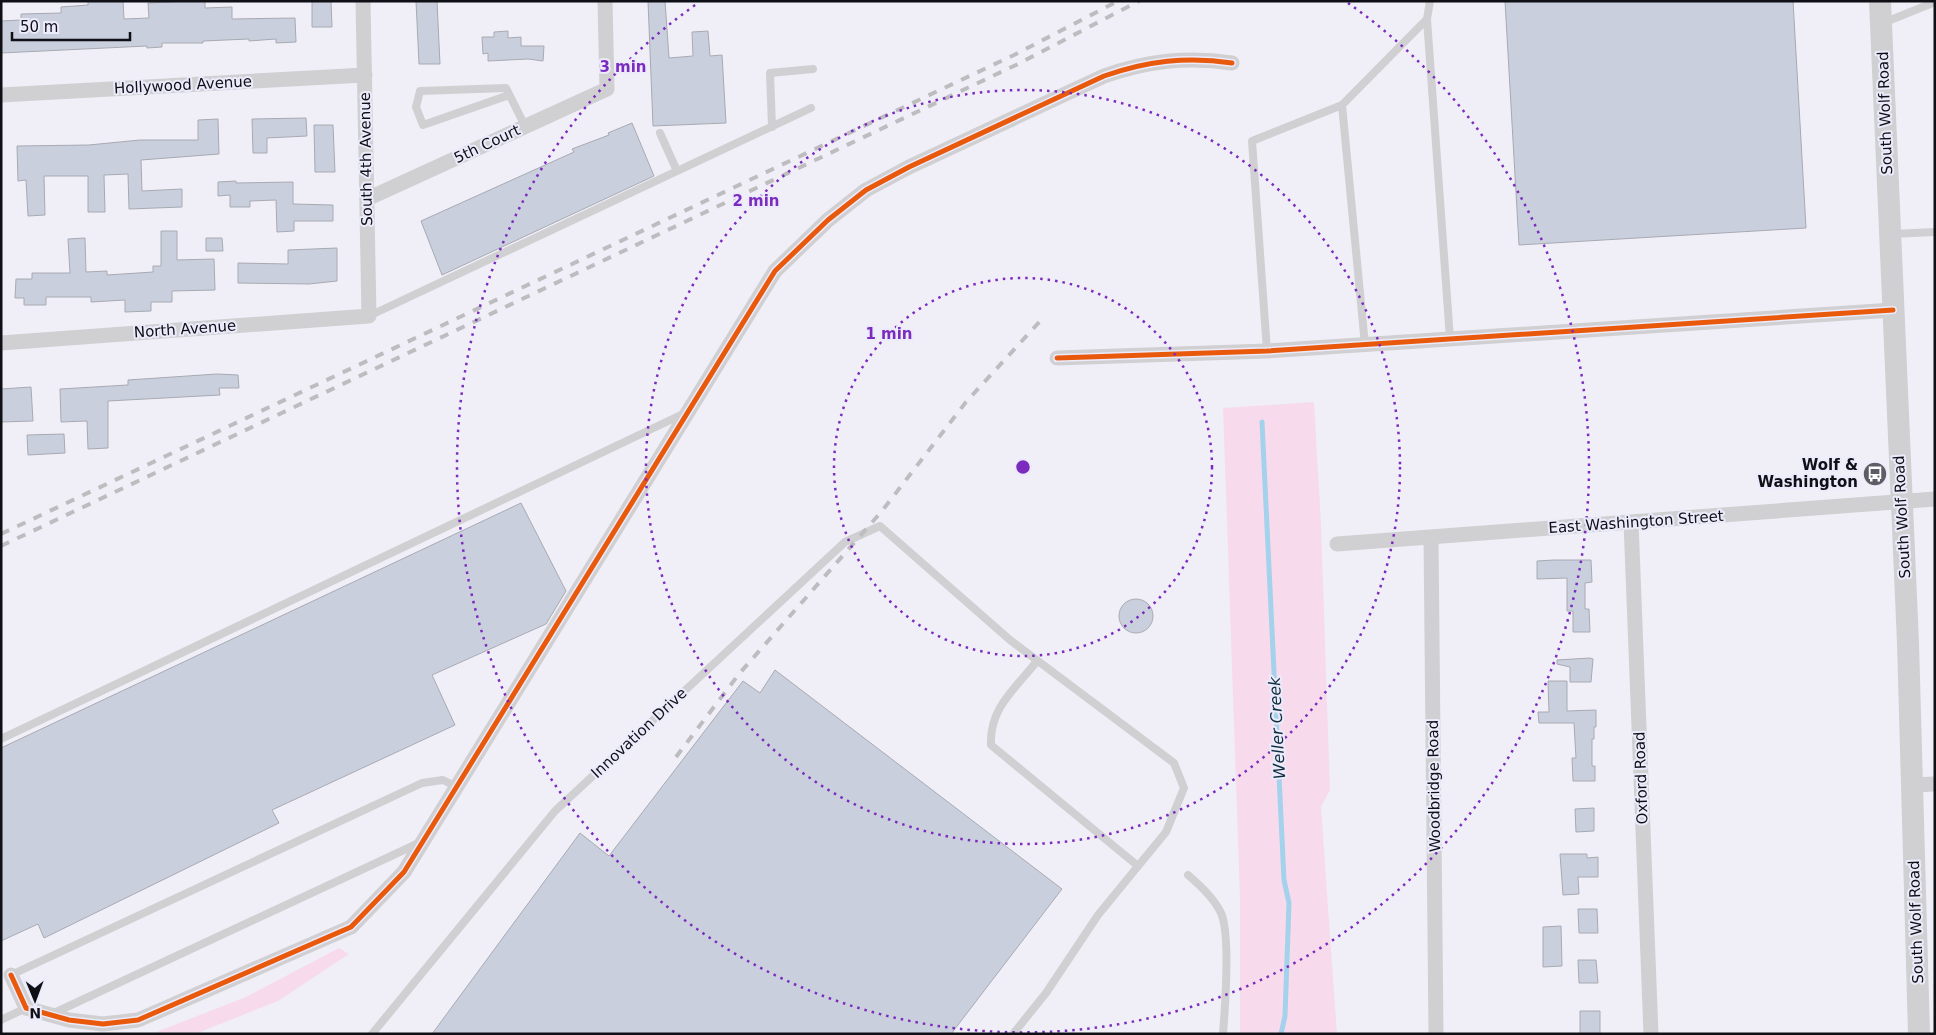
<svg xmlns="http://www.w3.org/2000/svg" width="1936" height="1035" font-family="'DejaVu Sans',sans-serif">
  <style>
    .green { fill: #f7dbec }
    .lines { fill: none; stroke-linecap: round; stroke-linejoin: round }
    .stream { stroke: #a4d1eb; stroke-width: 5 }
    .building { fill: #cacfdd; stroke: #a8aab2 }
    .lane { stroke: #d0d0d2; stroke-width: 8 }
    .street { stroke: #d0d0d2; stroke-width: 15 }
    .secondary { stroke: #d0d0d2; stroke-width: 22 }
    .rail { stroke: #bdbdc0; stroke-width: 4; stroke-dasharray: 9 9; stroke-linecap: butt }
    .cycleway-casing { stroke: #ecebfc; stroke-width: 8 }
    .cycleway { stroke: #e8590c; stroke-width: 5 }
    .ring { fill: none; stroke: #7b2cbf; stroke-width: 2.5; stroke-dasharray: 2.5 5 }
    .labels { text-anchor: middle; dominant-baseline: central; stroke-width: 4; stroke-linejoin: round; paint-order: stroke }
    .street-label { font-size: 15px; fill: #0f0f16; stroke: #ecebfc }
    .poi-label { font-size: 15px; font-weight: bold; fill: #0f0f16; stroke: #ecebfc; text-anchor: end }
    .water-label { font-size: 16px; font-style: italic; fill: #0f2d3c; stroke: #ecebfc }
    .centre { fill: #7b2cbf; stroke: #ecebfc; stroke-width: 2.5 }
    .ring-label { font-size: 15px; text-anchor: middle; font-weight: bold; fill: #7b2cbf; stroke: #ecebfc; stroke-width: 4; stroke-linejoin: round; paint-order: stroke }
  </style>
  <rect width="100%" height="100%" fill="#f0eff8"/>
  <path class="green" d="M 1314,402 L 1321,524 L 1330,790 L 1321,807 L 1337,1034 L 1240,1034 L 1240,898 L 1223,408 Z
    M 339,948 L 349,954 L 278,1001 L 195,1034 L 151,1034 L 246,997 Z"/>
  <g class="lines">
    <path class="stream" d="M 1262,422 L 1284,880 L 1289,903 L 1285,1016 L 1281,1034"/>
  </g>
  <path class="building" d="M 88,1 L 123,1 L 124,19 L 149,18 L 148,3 L 189,1 L 205,1 L 205,8 L 232,7 L 232,19 L 295,18 L 296,42 L 276,43 L 276,39 L 249,41 L 249,39 L 203,41 L 203,43 L 162,43 L 162,47 L 147,48 L 147,46 L 1,53 L 1,21 L 21,20 L 21,14 L 61,13 L 61,7 L 88,5 Z
    M 312,1 L 331,1 L 332,27 L 312,27 Z
    M 416,1 L 437,1 L 440,64 L 419,64 Z
    M 648,1 L 665,1 L 669,58 L 693,56 L 692,32 L 708,31 L 710,56 L 722,55 L 726,123 L 653,126 Z
    M 1505,1 L 1793,1 L 1806,228 L 1519,245 Z
    M 508,31 L 508,38 L 521,37 L 521,46 L 544,46 L 543,61 L 528,59 L 488,61 L 488,53 L 483,54 L 482,37 L 494,37 L 494,32 Z
    M 306,118 L 307,136 L 267,138 L 267,153 L 253,153 L 252,119 Z
    M 218,119 L 219,154 L 141,160 L 142,191 L 182,189 L 182,207 L 129,209 L 128,174 L 104,175 L 105,212 L 88,212 L 88,176 L 44,176 L 45,215 L 28,216 L 26,180 L 18,181 L 17,146 L 89,145 L 140,140 L 198,140 L 198,120 Z
    M 632,123 L 654,176 L 442,275 L 421,221 L 574,152 L 572,149 L 609,135 L 608,133 Z
    M 314,125 L 333,125 L 335,172 L 315,172 Z
    M 236,181 L 236,183 L 293,182 L 293,204 L 333,205 L 333,221 L 294,221 L 294,231 L 277,232 L 276,200 L 250,201 L 250,207 L 230,207 L 230,195 L 218,196 L 218,182 Z
    M 161,231 L 177,231 L 177,260 L 214,259 L 215,290 L 172,291 L 172,302 L 151,302 L 151,311 L 125,312 L 125,300 L 91,302 L 91,297 L 46,297 L 46,305 L 24,305 L 24,298 L 15,298 L 16,279 L 32,279 L 32,273 L 70,273 L 68,239 L 85,238 L 86,272 L 107,271 L 107,275 L 153,272 L 153,266 L 161,266 Z
    M 206,238 L 222,238 L 223,251 L 206,251 Z
    M 337,248 L 337,281 L 309,284 L 238,283 L 238,263 L 288,264 L 288,250 Z
    M 217,374 L 238,375 L 239,388 L 219,388 L 220,395 L 108,401 L 108,448 L 88,449 L 87,421 L 61,422 L 60,389 L 128,385 L 128,380 Z
    M 31,387 L 33,421 L 1,422 L 1,389 Z
    M 64,434 L 65,453 L 28,455 L 27,435 Z
    M 521,503 L 566,591 L 546,624 L 432,675 L 455,725 L 272,810 L 279,823 L 44,938 L 38,924 L 1,941 L 1,748 Z
    M 1554,560 L 1591,560 L 1592,582 L 1585,583 L 1585,609 L 1589,609 L 1590,632 L 1573,632 L 1573,611 L 1567,611 L 1567,578 L 1537,579 L 1537,561 Z
    M1119 616a17 17 0 1 1 34 0a17 17 0 1 1-34 0Z
    M 1590,658 L 1593,659 L 1591,682 L 1570,682 L 1570,667 L 1557,664 L 1557,660 Z
    M 775,670 L 1062,889 L 951,1034 L 432,1034 L 580,833 L 609,856 L 743,681 L 760,693 Z
    M 1548,681 L 1567,681 L 1567,711 L 1596,710 L 1596,727 L 1594,727 L 1594,739 L 1592,739 L 1592,766 L 1595,766 L 1595,781 L 1573,781 L 1572,758 L 1576,758 L 1574,723 L 1539,723 L 1538,712 L 1549,712 Z
    M 1594,808 L 1594,831 L 1576,832 L 1575,809 Z
    M 1560,854 L 1587,854 L 1587,858 L 1598,857 L 1598,877 L 1578,877 L 1579,894 L 1563,895 Z
    M 1578,909 L 1597,909 L 1598,933 L 1579,933 Z
    M 1561,926 L 1562,966 L 1543,967 L 1543,927 Z
    M 1578,960 L 1596,960 L 1598,983 L 1579,983 Z
    M 1580,1011 L 1600,1011 L 1600,1034 L 1580,1034 Z"/>
  <g class="lines">
    <path class="lane" d="M 1427,19 L 1450,339
      M 1883,23 L 1935,2
      M 509,95 L 423,125 L 416,107 L 420,91 L 506,88 L 525,126
      M 1342,105 L 1427,19 L 1430,1
      M 772,127 L 770,73 L 813,69
      M 660,133 L 677,171
      M 1892,234 L 1935,232
      M 369,316 L 811,108
      M 1267,351 L 1252,141 L 1342,105 L 1365,345
      M 1037,661 C 1016,688 989,708 991,745 L 1138,866
      M 1,739 L 683,414
      M 1188,875 C 1201,886 1214,898 1221,913 C 1231,935 1225,1008 1223,1034
      M 11,975 L 422,783 L 443,780 L 457,787
      M 54,1013 L 419,843
      M 1,1020 L 26,1008
      M 372,1034 L 555,811 L 845,542 L 880,526 L 1010,640 L 1174,763 L 1184,788 L 1166,832 L 1098,915 L 1046,993 L 1013,1034"/>
    <path class="street" d="M 1,95 L 365,75
      M 367,199 L 607,89 L 605,1
      M 1,343 L 369,316 L 363,1
      M 1057,358 L 1267,351 L 1893,310
      M 1631,522 L 1651,1034
      M 1431,538 L 1436,1034
      M 1337,544 L 1935,499
      M 1912,785 L 1935,784
      M 11,975 L 26,1008 L 69,1020 L 103,1024 L 138,1020 L 351,927 L 404,872 L 775,271 L 828,220 L 866,190 L 909,167 L 1104,76 C 1147,61 1187,56 1232,63"/>
    <path class="secondary" d="M 1880,1 L 1908,643 L 1919,1034"/>
    <path class="rail" d="M 1,534 L 1014,55 L 1118,1
      M 1,546 L 1018,64 L 1139,1
      M 676,757 L 739,674 L 882,511 L 966,402 L 1042,319"/>
    <g class="cycleway-casing">
      <path id="cycleway" d="M 1057,358 L 1267,351 L 1893,310
        M 11,975 L 26,1008 L 69,1020 L 103,1024 L 138,1020 L 351,927 L 404,872 L 775,271 L 828,220 L 866,190 L 909,167 L 1104,76 C 1147,61 1187,56 1232,63"/>
    </g>
    <use href="#cycleway" class="cycleway"/>
  </g>
  <g class="ring">
    <circle cx="1023" cy="467" r="189"/>
    <circle cx="1023" cy="467" r="377"/>
    <path d="M1348 3A566 566 0 1 1 698 3"/>
  </g>
  <defs>
    <g id="bus-disc" transform="scale(1.25)"><circle r="9.5" fill="#5e5d65" stroke="#ecebfc"/><path d="M-5-6H5V4H4V6H2V4H-2V6H-4V4H-5ZM-3.5-4V0h7V-4ZM-3.5 1.2v1.5H-2V1.2ZM2 1.2v1.5H3.5V1.2Z" fill="#fff"/></g>
  </defs>
  <g fill-rule="evenodd">
    <use href="#bus-disc" x="1875" y="474"/>
  </g>
  <g class="labels">
    <g class="street-label">
      <text transform="translate(183 85) rotate(-3)">Hollywood Avenue</text>
      <text transform="translate(1885 113) rotate(-92)">South Wolf Road</text>
      <text transform="translate(487 144) rotate(-25)">5th Court</text>
      <text transform="translate(366 159) rotate(-91)">South 4th Avenue</text>
      <text transform="translate(185 329) rotate(-4)">North Avenue</text>
      <text transform="translate(1902 517) rotate(-93)">South Wolf Road</text>
      <text transform="translate(1636 522) rotate(-4)">East Washington Street</text>
      <text transform="translate(639 733) rotate(-43)">Innovation Drive</text>
      <text transform="translate(1641 778) rotate(-92)">Oxford Road</text>
      <text transform="translate(1434 786) rotate(-91)">Woodbridge Road</text>
      <text transform="translate(1916 922) rotate(-92)">South Wolf Road</text>
    </g>
    <g class="poi-label">
      <text x="1858" y="465">Wolf &amp;<tspan x="1858" dy="17">Washington</tspan></text>
    </g>
    <g class="water-label">
      <text transform="translate(1277 728) rotate(-93)">Weller Creek</text>
    </g>
  </g>
  <circle cx="1023" cy="467" r="8" class="centre"/>
  <g class="ring-label">
    <text x="623" y="72">3 min</text>
    <text x="756" y="206">2 min</text>
    <text x="889" y="339">1 min</text>
  </g>
  <rect width="1936" height="1035" fill="none" stroke="#0f0f16" stroke-width="5"/>
  <g transform="translate(35 1000) rotate(179)" stroke="#ecebfc" stroke-width="4" paint-order="stroke">
  <path d="M0-4L9 19L0 12L-9 19Z" fill="#0f0f16"/>
  <text y="-8" font-size="14" font-weight="bold" text-anchor="middle" fill="#0f0f16">N</text>
  </g>
  <path d="M12 32v8h118v-8" fill="none" stroke="#0f0f16" stroke-width="2.5"/>
  <text x="20" y="32" font-size="15" fill="#0f0f16" stroke="#ecebfc" stroke-width="4" paint-order="stroke">50 m</text>
</svg>
